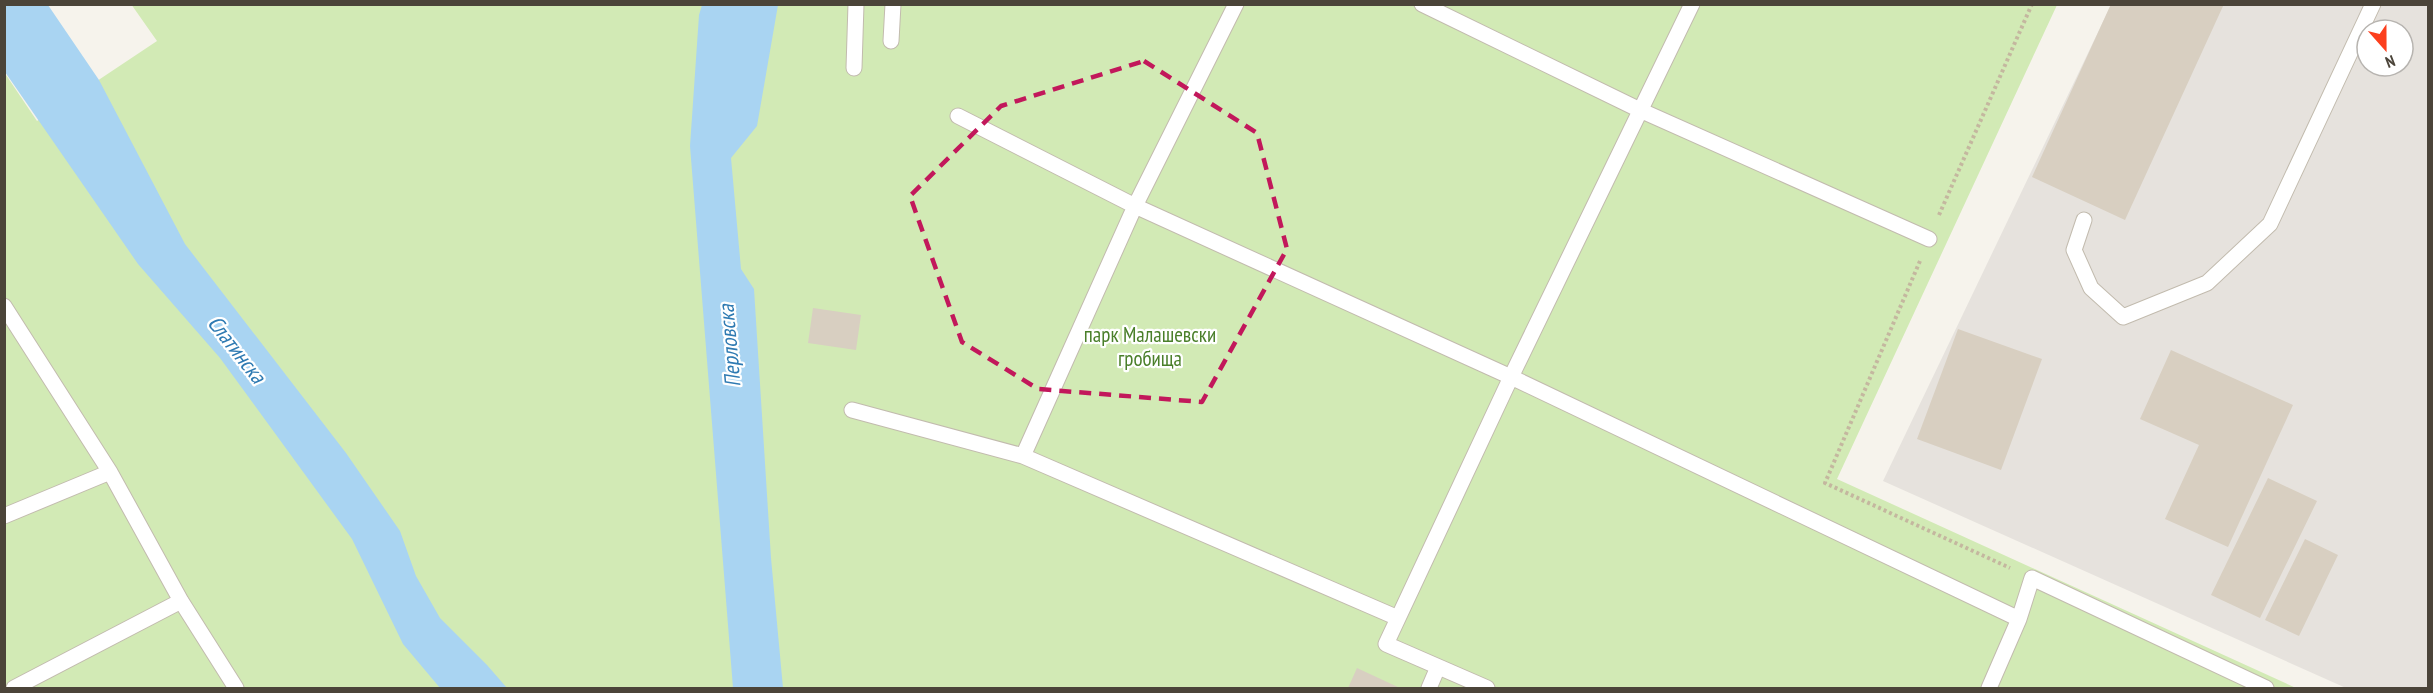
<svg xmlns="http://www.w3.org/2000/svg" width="2433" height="693" font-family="'PT Sans Narrow',sans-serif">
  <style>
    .industrial { fill: #e6e2dd; fill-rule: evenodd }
    .green { fill: #d2eab5 }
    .water { fill: #a9d4f2 }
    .building { fill: #d8cfc1 }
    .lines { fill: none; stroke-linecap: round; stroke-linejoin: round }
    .lane-casing { stroke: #c2bbae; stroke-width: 17 }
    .path { stroke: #c4b79f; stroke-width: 4; stroke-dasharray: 3 3; stroke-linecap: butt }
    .lane { stroke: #fff; stroke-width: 15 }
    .marked { fill: none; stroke: #c2185b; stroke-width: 4.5; stroke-dasharray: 12 8; stroke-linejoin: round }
    .labels { text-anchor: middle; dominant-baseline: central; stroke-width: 4.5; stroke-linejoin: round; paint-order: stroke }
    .park-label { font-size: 21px; fill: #4a7f2a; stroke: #fff }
    .water-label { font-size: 22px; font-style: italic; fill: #2e7ab2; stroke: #fff }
  </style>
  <rect width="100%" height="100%" fill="#f6f3ec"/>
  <path class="industrial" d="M 2111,5 L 2428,5 L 2428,688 L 2346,688 L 1883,481 ZM 2367,30 L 2403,30 L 2403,66 L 2367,66 Z"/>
  <path class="green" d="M 131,4 L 2057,5 L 1837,479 L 2296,688 L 5,688 L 4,72 L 37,121 L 157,41 Z"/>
  <path class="water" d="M 4,5 L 48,5 L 99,80 L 185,244 L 346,453 L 400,531 L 416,576 L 440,618 L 487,665 L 507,688 L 440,688 L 403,644 L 352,539 L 220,358 L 138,264 L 5,72 Z
    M 702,5 L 778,5 L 757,126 L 731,158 L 741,269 L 754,289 L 771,558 L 783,688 L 733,688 L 690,146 L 699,15 Z"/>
  <path class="building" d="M 2111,4 L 2224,4 L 2125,220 L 2032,177 Z
    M 813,308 L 861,315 L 856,350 L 808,343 Z
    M 1958,329 L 2042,359 L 2001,470 L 1917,439 Z
    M 2171,350 L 2293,405 L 2228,547 L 2165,519 L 2199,445 L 2140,419 Z
    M 2268,478 L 2317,501 L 2260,618 L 2211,595 Z
    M 2305,539 L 2338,555 L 2299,636 L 2265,620 Z
    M 1357,668 L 1400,688 L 1348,688 Z"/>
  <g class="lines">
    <g class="lane-casing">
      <path id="lane" d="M 1422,4 L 1642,111 L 1929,239
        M 891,41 L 893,4
        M 854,68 L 856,4
        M 958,116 L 1135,206 L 1511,377 L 2019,619
        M 2084,220 L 2074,250 L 2091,288 L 2123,317 L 2207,283 L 2270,224 L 2373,4
        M 4,306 L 110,472 L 181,601 L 236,688
        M 852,410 L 1023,456 L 1398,618
        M 1023,456 L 1135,206 L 1236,4
        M 4,516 L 110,472
        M 14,688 L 181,601
        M 1429,688 L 1438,667
        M 1487,688 L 1386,644 L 1511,377 L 1692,4
        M 1989,688 L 2019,619 L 2032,578 L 2266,688"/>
    </g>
    <path class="path" d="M 1939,215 L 2032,4
      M 1920,261 L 1825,483 L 2010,568"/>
    <use href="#lane" class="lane"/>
  </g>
  <path class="marked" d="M 1144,61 L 1257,133 L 1287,249 L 1202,402 L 1038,389 L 962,342 L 910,196 L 1001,106 Z"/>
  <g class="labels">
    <g class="park-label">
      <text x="1150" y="334">парк Малашевски<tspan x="1150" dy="24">гробища</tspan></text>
    </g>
    <g class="water-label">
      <text transform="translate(729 346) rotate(-95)">Перловска</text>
      <text transform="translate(237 349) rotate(52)">Слатинска</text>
    </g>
  </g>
  <rect width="2433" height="693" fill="none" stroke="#4b4439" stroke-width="12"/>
  <g transform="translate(2385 48) rotate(159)"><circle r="28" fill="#ffffff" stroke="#b7b4b0" stroke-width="1.5"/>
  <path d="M0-4.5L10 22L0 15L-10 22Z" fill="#fc3f1d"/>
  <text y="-9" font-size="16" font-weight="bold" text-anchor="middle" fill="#4b4439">N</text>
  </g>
</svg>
